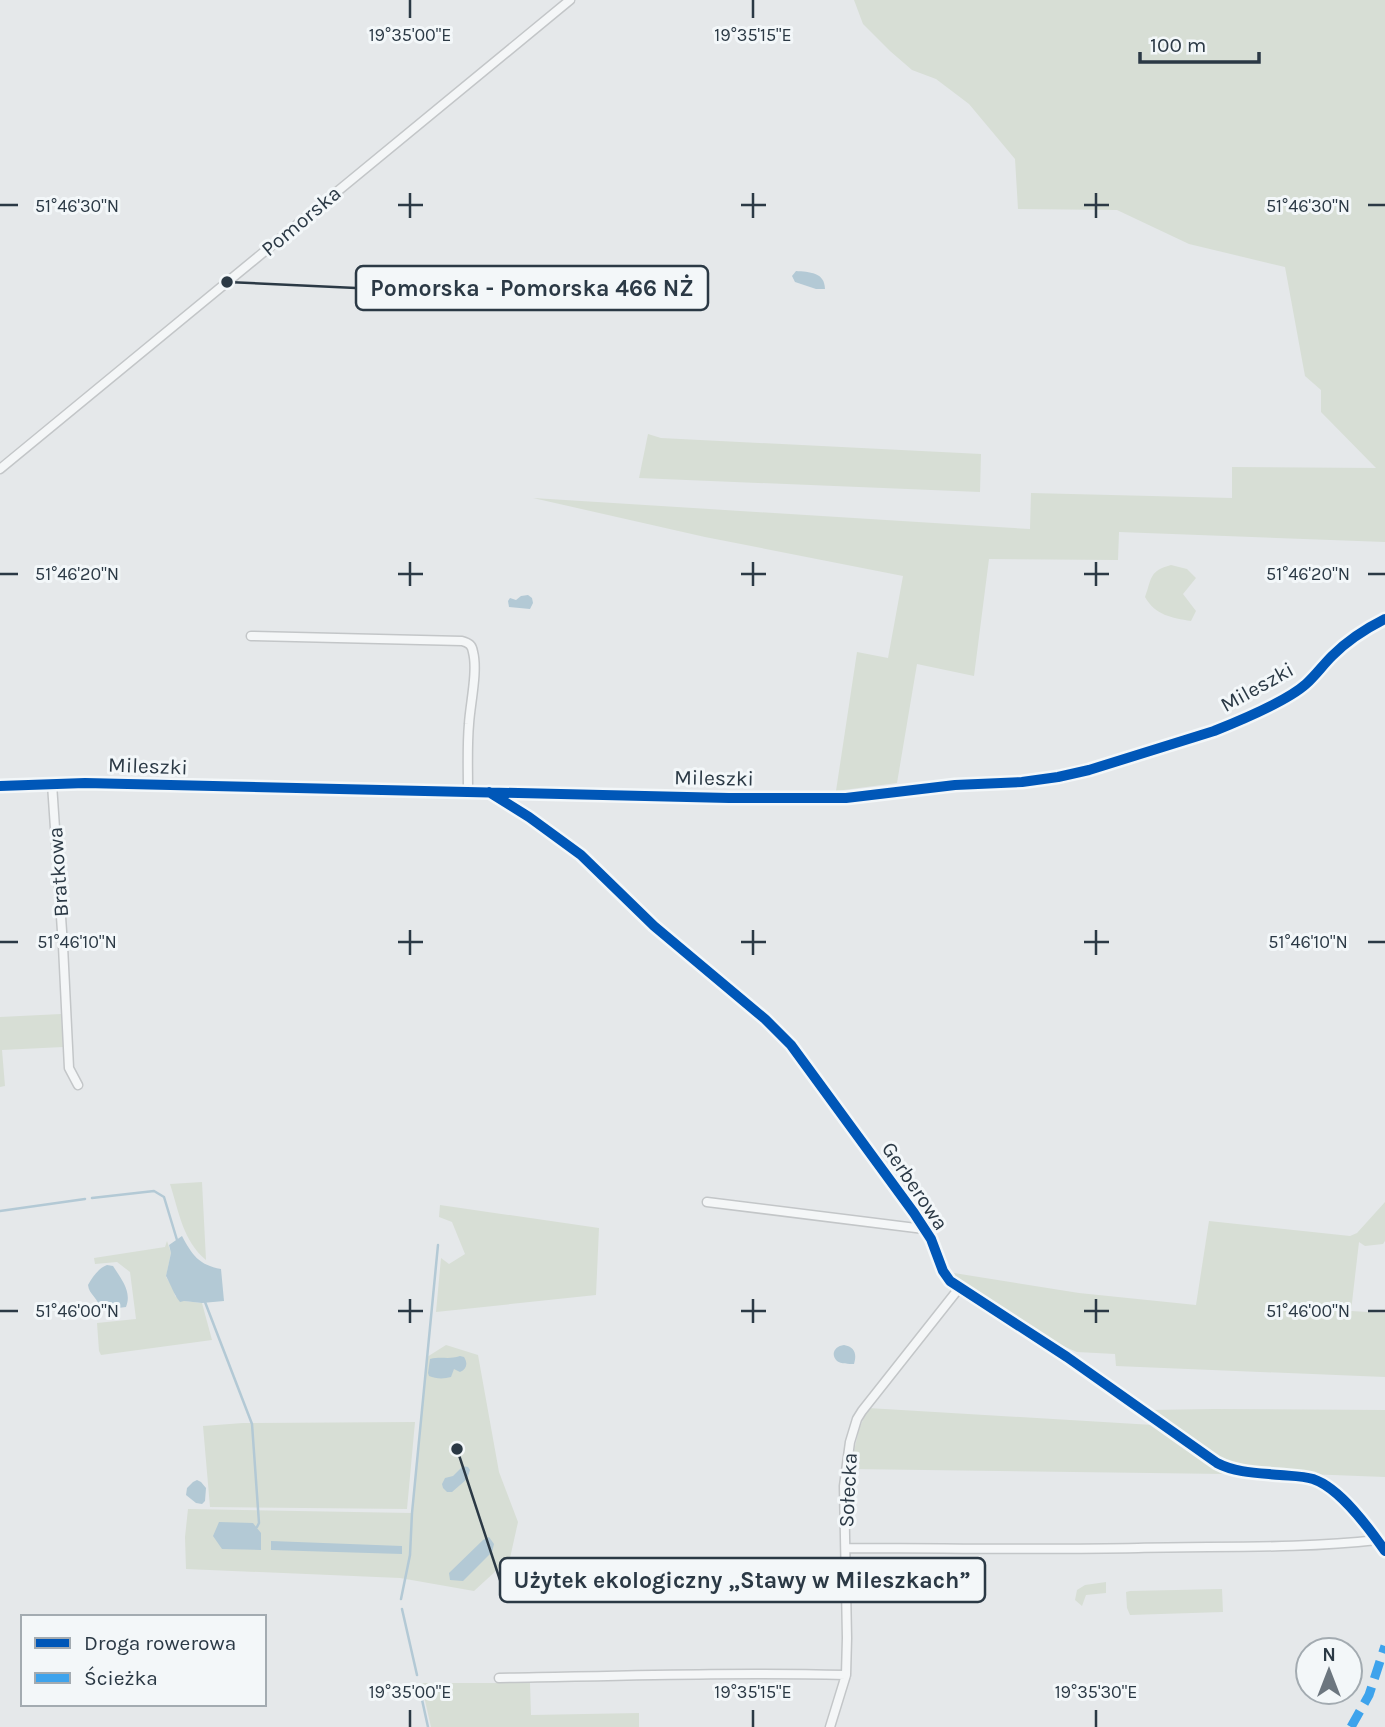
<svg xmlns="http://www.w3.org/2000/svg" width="1385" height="1727" font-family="Karla,sans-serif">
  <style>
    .green { fill: #d7ded5 }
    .water { fill: #b3c9d5 }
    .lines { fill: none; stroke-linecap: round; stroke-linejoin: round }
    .stream { stroke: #b3c9d5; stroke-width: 2.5 }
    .minor-casing { stroke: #c3c6c8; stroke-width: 11 }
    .minor { stroke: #f4f6f7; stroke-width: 8 }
    .quiet { stroke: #3ea3ec; stroke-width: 9; stroke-dasharray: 18 9; stroke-linecap: butt }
    .cycleway-casing { stroke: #f3f7f9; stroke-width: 15 }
    .cycleway { stroke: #0057b8; stroke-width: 10 }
    .ticks { fill: none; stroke: #2b3945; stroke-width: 2.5 }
    .labels { text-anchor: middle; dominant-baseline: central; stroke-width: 6; stroke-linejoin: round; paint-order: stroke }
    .street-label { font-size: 21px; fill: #2b3945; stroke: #f3f7f9 }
    .ticks-label { font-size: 18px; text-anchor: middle; fill: #2b3945; stroke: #f3f7f9; stroke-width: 6; stroke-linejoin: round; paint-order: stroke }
    .leader { fill: none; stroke: #2b3945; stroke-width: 2.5 }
    .callout-dot { fill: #2b3945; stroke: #f3f7f9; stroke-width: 2.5 }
    .callout { fill: #f3f7f9; stroke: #2b3945; stroke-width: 2.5 }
    .callout-label { font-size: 23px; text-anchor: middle; font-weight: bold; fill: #2b3945 }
  </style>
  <rect width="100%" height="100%" fill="#e5e8ea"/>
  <path class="green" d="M 854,0 L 1385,0 L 1385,542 L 1119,532 L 1118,560 L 989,559 L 974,676 L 917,664 L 897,783 L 836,791 L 857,652 L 888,658 L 903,576 L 705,537 L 533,498 L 1030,529 L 1031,493 L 1232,498 L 1232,467 L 1376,468 L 1321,412 L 1321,390 L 1305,376 L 1285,267 L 1189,244 L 1117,210 L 1018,209 L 1015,159 L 969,104 L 936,79 L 912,70 L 890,51 L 863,24 Z
    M 648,434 L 661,438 L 981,454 L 980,492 L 639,478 Z
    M 1171,565 L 1187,569 L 1196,578 L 1183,594 L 1196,611 L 1191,621 C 1172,618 1155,615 1145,597 C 1152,578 1149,571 1171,565 Z
    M 61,1014 L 63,1047 L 2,1050 L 5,1086 L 0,1087 L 0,1017 Z
    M 202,1182 L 206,1260 C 183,1241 179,1212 170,1184 Z
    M 1385,1202 L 1385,1241 L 1383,1244 L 1365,1246 L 1359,1242 L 1351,1311 L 1385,1313 L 1385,1377 L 1116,1366 L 1115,1354 L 1077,1352 L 1051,1341 L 957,1279 L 954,1273 L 1079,1293 L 1196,1305 L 1209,1221 L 1350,1236 L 1357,1233 Z
    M 440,1205 L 599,1228 L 596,1295 L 436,1312 L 441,1258 L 449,1264 L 465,1254 L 452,1222 L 439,1217 Z
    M 167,1241 L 171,1253 L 166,1277 L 174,1290 L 175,1296 L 184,1301 L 202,1303 L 212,1340 L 101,1355 L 99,1351 L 97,1323 L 136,1319 L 130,1272 L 117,1262 L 95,1264 L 94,1258 L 165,1247 Z
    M 446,1345 L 478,1355 L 499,1472 L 518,1522 L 510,1558 L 474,1591 L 400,1578 L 186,1569 L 185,1537 L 188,1509 L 412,1513 L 427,1357 Z
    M 868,1408 L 1153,1425 L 1178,1440 L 1226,1474 L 850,1469 L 859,1429 Z
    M 1213,1409 L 1385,1410 L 1385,1477 L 1280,1473 L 1240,1468 L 1218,1461 L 1148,1410 Z
    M 415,1422 L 407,1509 L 210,1507 L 203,1426 L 243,1423 Z
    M 1106,1582 L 1106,1593 L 1086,1595 L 1082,1606 L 1075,1600 L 1077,1590 L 1085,1585 Z
    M 1222,1589 L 1223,1612 L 1130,1615 L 1127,1608 L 1126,1592 L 1130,1591 Z
    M 421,1683 L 530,1683 L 531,1715 L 639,1713 L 639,1727 L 431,1727 Z"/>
  <path class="water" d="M 796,271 C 809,272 825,272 825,289 L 816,289 L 795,282 L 792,276 Z
    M 528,595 L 532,598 L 533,603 L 530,609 L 509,607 L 508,601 L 510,598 L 516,600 L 521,596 Z
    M 182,1236 C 192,1255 199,1265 221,1269 L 224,1301 L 202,1303 L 184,1301 L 180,1302 C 174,1295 171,1285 166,1276 L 171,1253 L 169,1245 Z
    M 107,1265 L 113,1266 C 122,1280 132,1292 126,1307 L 102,1310 L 99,1308 C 99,1298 89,1295 88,1285 C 93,1276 99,1268 107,1265 Z
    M 844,1345 C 855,1347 857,1354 854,1364 C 849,1364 841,1364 837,1361 C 830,1354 835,1346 844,1345 Z
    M 460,1356 L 464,1357 C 468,1363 467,1369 460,1372 L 454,1369 L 451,1377 C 444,1379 436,1379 429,1376 L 428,1373 L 430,1359 C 442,1356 448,1360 460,1356 Z
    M 463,1466 L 468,1467 L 470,1470 L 467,1479 L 452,1492 L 447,1492 L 443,1488 L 442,1484 L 445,1478 L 453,1476 Z
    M 197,1480 L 201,1482 L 206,1488 L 205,1501 L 202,1504 L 196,1503 L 186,1495 L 187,1488 L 193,1482 Z
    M 219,1522 L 253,1523 L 261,1533 L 261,1550 L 222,1549 L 213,1536 Z
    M 489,1537 L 494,1544 L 492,1552 L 463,1581 L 450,1580 L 449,1573 L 483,1540 Z
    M 271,1541 L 402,1546 L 402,1554 L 271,1550 Z"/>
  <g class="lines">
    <path class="stream" d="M 92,1198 L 154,1191 L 164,1197 L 177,1240
      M 0,1211 L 85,1199
      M 205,1302 L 252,1424 L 259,1523 L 257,1527
      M 401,1599 L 410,1555 L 412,1513 L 438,1245
      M 402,1609 L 417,1675
      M 419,1686 L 428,1727"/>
    <g class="minor-casing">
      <path id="minor" d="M 0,469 L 570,0
        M 251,636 L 462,641 C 469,643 472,645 473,652 C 478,671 470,705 469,724 C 467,746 468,769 468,791
        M 52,784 L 63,946 L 69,1068 L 78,1085
        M 0,786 L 85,783 L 729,798 L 846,798 L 955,785 L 1022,782 L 1058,777 L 1089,770 L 1214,731 C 1239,721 1286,702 1306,684 C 1315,676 1323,665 1332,656 C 1347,641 1365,629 1385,619
        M 492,793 L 529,817 L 581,855 L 654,926 L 765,1019 L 791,1045 L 914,1213 L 931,1239 L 943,1271 L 950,1281 L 1067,1357 L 1217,1463 C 1236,1473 1259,1473 1280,1475 C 1291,1476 1303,1476 1313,1479 C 1340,1488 1369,1528 1385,1551
        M 707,1202 L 924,1229
        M 846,1548 C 943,1548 1041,1550 1138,1548 C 1218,1546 1298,1549 1377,1540
        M 499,1678 C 614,1676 730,1672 846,1675
        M 830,1727 L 846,1675 L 847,1638 L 844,1486 L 850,1442 L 857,1419 L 862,1411 L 960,1287"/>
    </g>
    <use href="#minor" class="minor"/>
    <path class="quiet" d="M 1351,1727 L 1369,1695 L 1385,1646"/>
    <g class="cycleway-casing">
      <path id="cycleway" d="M 0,786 L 85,783 L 729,798 L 846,798 L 955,785 L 1022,782 L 1058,777 L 1089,770 L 1214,731 C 1239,721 1286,702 1306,684 C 1315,676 1323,665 1332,656 C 1347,641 1365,629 1385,619
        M 489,792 L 529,817 L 581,855 L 654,926 L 765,1019 L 791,1045 L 914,1213 L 931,1239 L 943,1271 L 950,1281 L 1067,1357 L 1217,1463 C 1236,1473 1259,1473 1280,1475 C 1291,1476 1303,1476 1313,1479 C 1340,1488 1369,1528 1385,1551"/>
    </g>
    <use href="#cycleway" class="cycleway"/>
  </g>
  <path class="ticks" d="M 410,0 L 410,18M 753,0 L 753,18M 410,193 L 410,218M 753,193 L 753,218M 1096,193 L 1096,218M 0,205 L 18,205M 398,205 L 423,205M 741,205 L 766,205M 1084,205 L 1109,205M 1368,205 L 1385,205M 410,562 L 410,586M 753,562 L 753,586M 1096,562 L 1096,586M 0,574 L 18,574M 398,574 L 423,574M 741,574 L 766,574M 1084,574 L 1109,574M 1368,574 L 1385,574M 410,930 L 410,955M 753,930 L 753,955M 1096,930 L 1096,955M 0,942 L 18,942M 398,942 L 423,942M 741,942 L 766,942M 1084,942 L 1109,942M 1368,942 L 1385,942M 410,1299 L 410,1323M 753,1299 L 753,1323M 1096,1299 L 1096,1323M 0,1311 L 18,1311M 398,1311 L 423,1311M 741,1311 L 766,1311M 1084,1311 L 1109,1311M 1368,1311 L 1385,1311M 410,1710 L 410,1727M 753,1710 L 753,1727M 1096,1710 L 1096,1727"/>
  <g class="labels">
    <g class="street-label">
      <text transform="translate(301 221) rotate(-40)">Pomorska</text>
      <text transform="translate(1257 687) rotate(-29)">Mileszki</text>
      <text transform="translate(148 766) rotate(2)">Mileszki</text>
      <text transform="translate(714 778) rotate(1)">Mileszki</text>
      <text transform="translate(58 872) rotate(-94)">Bratkowa</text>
      <text transform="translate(915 1186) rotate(56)">Gerberowa</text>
      <text transform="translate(848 1490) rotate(-87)">Sołecka</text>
    </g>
  </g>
  <g class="ticks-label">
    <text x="410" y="41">19°35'00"E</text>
    <text x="753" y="41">19°35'15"E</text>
    <text x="77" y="212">51°46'30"N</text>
    <text x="1308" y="212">51°46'30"N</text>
    <text x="77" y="580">51°46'20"N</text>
    <text x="1308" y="580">51°46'20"N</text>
    <text x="77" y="948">51°46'10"N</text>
    <text x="1308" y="948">51°46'10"N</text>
    <text x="77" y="1317">51°46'00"N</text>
    <text x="1308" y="1317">51°46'00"N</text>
    <text x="410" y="1698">19°35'00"E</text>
    <text x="753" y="1698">19°35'15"E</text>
    <text x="1096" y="1698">19°35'30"E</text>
  </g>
  <path class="leader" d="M227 282L356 288M457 1449L500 1580"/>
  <g class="callout-dot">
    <circle cx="227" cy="282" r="7"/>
    <circle cx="457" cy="1449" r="7"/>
  </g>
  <g class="callout">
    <rect x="356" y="266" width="352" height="44" rx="7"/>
    <rect x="500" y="1558" width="485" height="44" rx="7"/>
  </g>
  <g class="callout-label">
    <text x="532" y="296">Pomorska - Pomorska 466 NŻ</text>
    <text x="742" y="1588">Użytek ekologiczny „Stawy w Mileszkach”</text>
  </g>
  <rect x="21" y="1615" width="245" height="91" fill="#f3f7f9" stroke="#a3abb1" stroke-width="2"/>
  <rect x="35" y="1638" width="35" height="10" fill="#0057b8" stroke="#a3abb1" stroke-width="2"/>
  <text x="84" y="1650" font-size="21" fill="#2b3945">Droga rowerowa</text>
  <rect x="35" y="1673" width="35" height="10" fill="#3ea3ec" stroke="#a3abb1" stroke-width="2"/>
  <text x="84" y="1685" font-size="21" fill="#2b3945">Ścieżka</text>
  <g transform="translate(1329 1671)"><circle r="33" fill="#f3f7f9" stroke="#a3abb1" stroke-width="2"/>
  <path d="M0-5L12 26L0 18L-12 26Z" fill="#6c767f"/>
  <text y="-10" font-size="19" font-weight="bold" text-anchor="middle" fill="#2b3945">N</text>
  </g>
  <path d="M1140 52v10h119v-10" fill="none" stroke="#2b3945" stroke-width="3.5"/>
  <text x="1150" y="52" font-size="21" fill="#2b3945" stroke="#f3f7f9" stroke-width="5" paint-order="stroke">100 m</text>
</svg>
